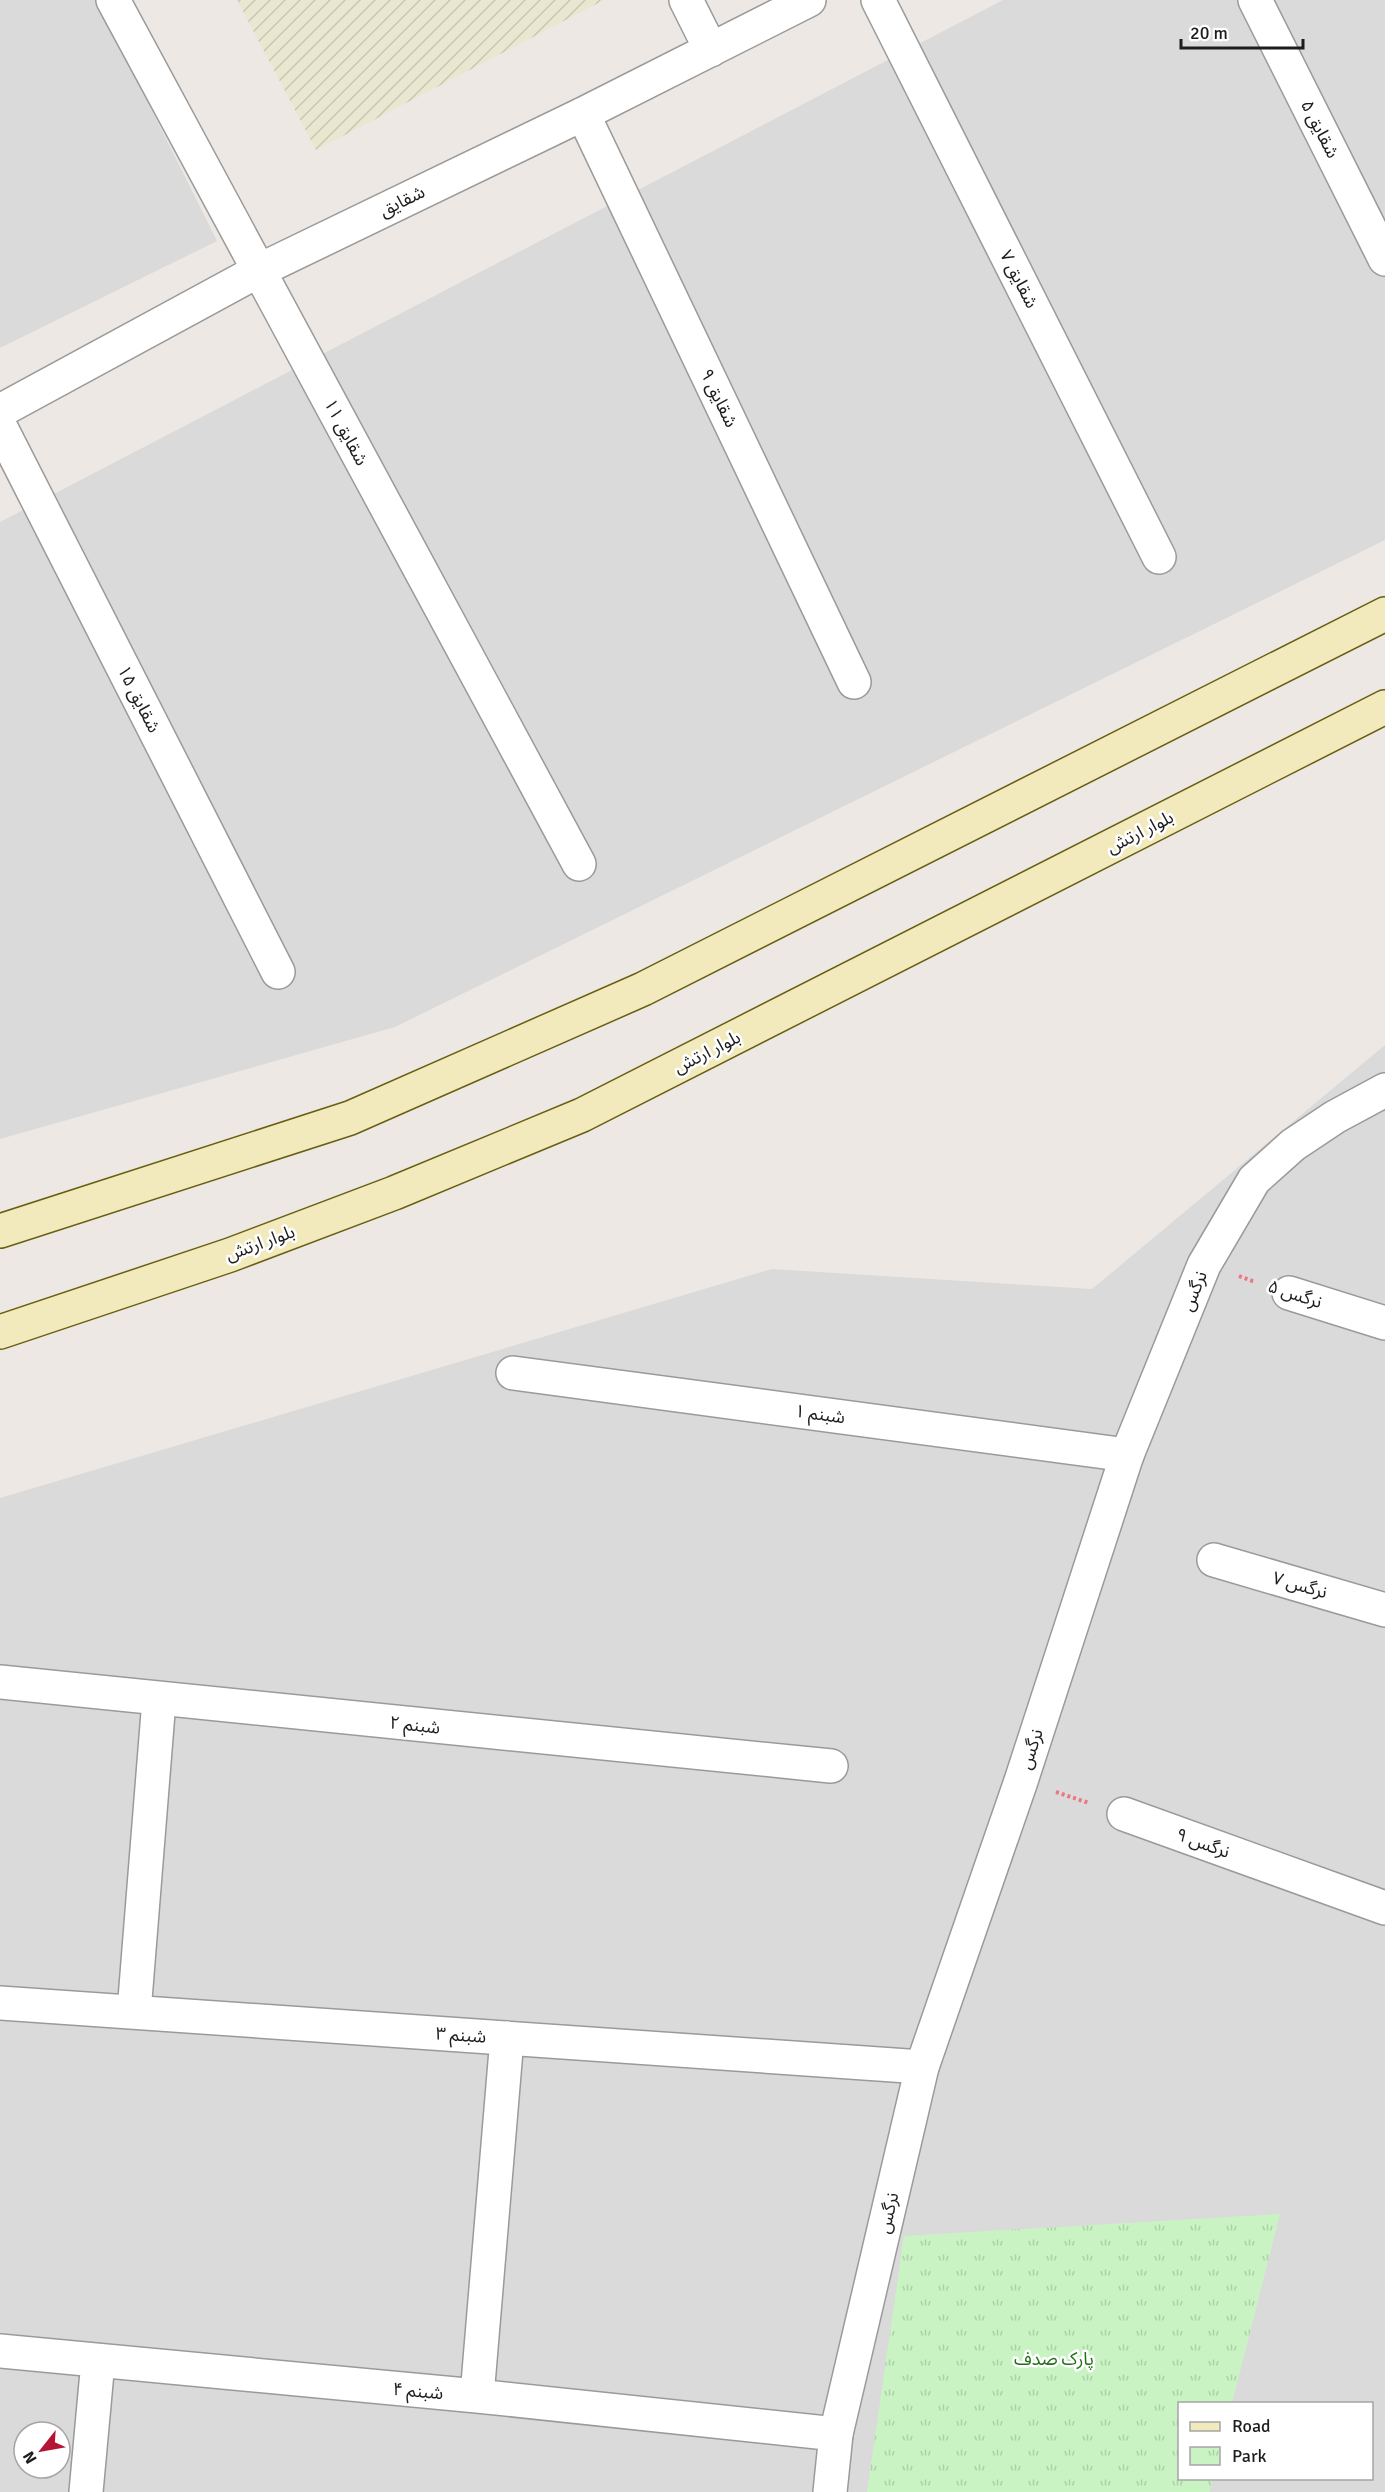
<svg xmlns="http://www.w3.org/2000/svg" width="1385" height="2492" font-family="Signika,'Noto Sans Arabic',sans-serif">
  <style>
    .residential { fill: #dbdada; fill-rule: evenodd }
    .farmland { fill: url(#farmland-furrows) }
    .park { fill: url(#park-tufts) }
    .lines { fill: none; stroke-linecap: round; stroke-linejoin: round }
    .minor-casing { stroke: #9a9a9a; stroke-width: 36 }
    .tertiary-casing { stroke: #9a9a9a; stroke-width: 36 }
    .secondary-casing { stroke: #675f10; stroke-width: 36 }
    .path { stroke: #eb7782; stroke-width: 4; stroke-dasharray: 3 3; stroke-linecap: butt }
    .minor { stroke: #fff; stroke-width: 33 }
    .tertiary { stroke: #fff; stroke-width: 33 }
    .secondary { stroke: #f2eabc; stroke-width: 33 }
    .labels { text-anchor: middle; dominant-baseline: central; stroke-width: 5; stroke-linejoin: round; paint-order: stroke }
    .street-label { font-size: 18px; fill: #1d1d1d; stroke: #fff }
    .park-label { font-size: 18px; fill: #216f16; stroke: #fff }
  </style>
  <defs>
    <pattern id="farmland-furrows" width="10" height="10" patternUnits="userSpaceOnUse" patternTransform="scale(1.5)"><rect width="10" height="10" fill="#eae7d0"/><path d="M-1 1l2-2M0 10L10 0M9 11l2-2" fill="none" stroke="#c8c6b2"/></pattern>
    <pattern id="park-tufts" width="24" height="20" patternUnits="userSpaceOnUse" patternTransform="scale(1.5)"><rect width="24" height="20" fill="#caf3c4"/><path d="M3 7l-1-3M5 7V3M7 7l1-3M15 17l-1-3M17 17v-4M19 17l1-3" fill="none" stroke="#add0a8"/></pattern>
  </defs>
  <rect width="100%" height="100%" fill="#ede8e3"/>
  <path class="residential" d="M 0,0 L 97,0 L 217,241 L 0,348 Z
    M 1003,0 L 1385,0 L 1385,540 L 395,1027 L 0,1139 L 0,522 Z
    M 1385,1045 L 1385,2492 L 0,2492 L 0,1498 L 772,1269 L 1092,1289 ZM 1180,2404 L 1372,2404 L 1372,2478 L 1180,2478 ZM 24,2432 L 60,2432 L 60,2468 L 24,2468 Z"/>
  <path class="farmland" d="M 237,0 L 604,0 L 316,150 Z"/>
  <path class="park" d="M 1280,2214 L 1232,2403 L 1180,2404 L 1180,2478 L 1213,2479 L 1209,2492 L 867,2492 L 904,2236 Z"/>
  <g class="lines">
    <g class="minor-casing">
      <path id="minor" d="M 113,0 L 579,864
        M 686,0 L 711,50
        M 878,0 L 1159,557
        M 1255,0 L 1385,259
        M 583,114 L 854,682
        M 0,411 L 258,271 L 583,114 L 809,0
        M 0,426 L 278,972
        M 1289,1293 L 1385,1323
        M 513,1373 L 1127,1455
        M 1214,1560 L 1385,1610
        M 0,1682 L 831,1766
        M 1124,1814 L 1385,1908
        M 0,2003 L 922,2067
        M 134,2012 L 159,1700
        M 0,2351 L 477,2396 L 836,2434
        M 477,2396 L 507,2038
        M 86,2492 L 98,2361"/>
    </g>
    <g class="tertiary-casing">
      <path id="tertiary" d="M 830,2492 L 836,2434 L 922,2067 L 1021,1781 L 1127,1455 L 1204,1265 L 1254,1180 L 1293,1145 L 1335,1117 L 1385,1090"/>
    </g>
    <g class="secondary-casing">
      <path id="secondary" d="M 0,1231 L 350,1118 L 643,989 L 1385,614
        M 0,1332 L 230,1255 L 394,1193 L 582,1115 L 1385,707"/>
    </g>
    <path class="path" d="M 1239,1276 L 1255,1282
      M 1056,1792 L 1089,1803"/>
    <use href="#minor" class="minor"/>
    <use href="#tertiary" class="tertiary"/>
    <use href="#secondary" class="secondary"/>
  </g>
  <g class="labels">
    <g class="street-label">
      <text transform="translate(1320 129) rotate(63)">شقایق ۵</text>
      <text transform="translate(402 201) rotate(-26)">شقایق</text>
      <text transform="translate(1019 279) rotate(63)">شقایق ۷</text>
      <text transform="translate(719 398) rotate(64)">شقایق ۹</text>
      <text transform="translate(346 432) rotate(62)">شقایق ۱۱</text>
      <text transform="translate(139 699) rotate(63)">شقایق ۱۵</text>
      <text transform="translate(1140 832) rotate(-27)">بلوار ارتش</text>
      <text transform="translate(707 1052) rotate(-27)">بلوار ارتش</text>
      <text transform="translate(260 1243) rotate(-20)">بلوار ارتش</text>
      <text transform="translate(1194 1291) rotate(-68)">نرگس</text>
      <text transform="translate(1295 1294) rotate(18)">نرگس ۵</text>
      <text transform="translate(820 1414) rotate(8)">شبنم ۱</text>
      <text transform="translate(1300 1585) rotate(16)">نرگس ۷</text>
      <text transform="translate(415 1725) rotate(6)">شبنم ۲</text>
      <text transform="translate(1031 1749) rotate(-72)">نرگس</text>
      <text transform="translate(1203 1843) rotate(20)">نرگس ۹</text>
      <text transform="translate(461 2035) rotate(4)">شبنم ۳</text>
      <text transform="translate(888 2213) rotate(-77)">نرگس</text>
      <text transform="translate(418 2391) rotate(5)">شبنم ۴</text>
    </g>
    <g class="park-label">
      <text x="1054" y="2359">پارک صدف</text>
    </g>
  </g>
  <rect x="1178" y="2402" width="195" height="78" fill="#ffffff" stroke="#a5a5a5" stroke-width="1.5"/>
  <rect x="1190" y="2422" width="30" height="9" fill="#f2eabc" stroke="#a5a5a5" stroke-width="1.5"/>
  <text x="1232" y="2432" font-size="18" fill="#1d1d1d">Road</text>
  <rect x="1190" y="2447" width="30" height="18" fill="url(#park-tufts)" stroke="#a5a5a5" stroke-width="1.5"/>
  <text x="1232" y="2462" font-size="18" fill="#1d1d1d">Park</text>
  <g transform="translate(42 2450) rotate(239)"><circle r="28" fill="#ffffff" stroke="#a5a5a5" stroke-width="1.5"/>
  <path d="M0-4.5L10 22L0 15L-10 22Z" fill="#b51535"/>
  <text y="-9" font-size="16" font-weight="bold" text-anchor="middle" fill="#1d1d1d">N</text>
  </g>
  <path d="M1181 39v9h122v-9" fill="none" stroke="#1d1d1d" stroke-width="3"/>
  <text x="1190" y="39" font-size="18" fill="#1d1d1d" stroke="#ffffff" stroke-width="4.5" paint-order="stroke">20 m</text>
</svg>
